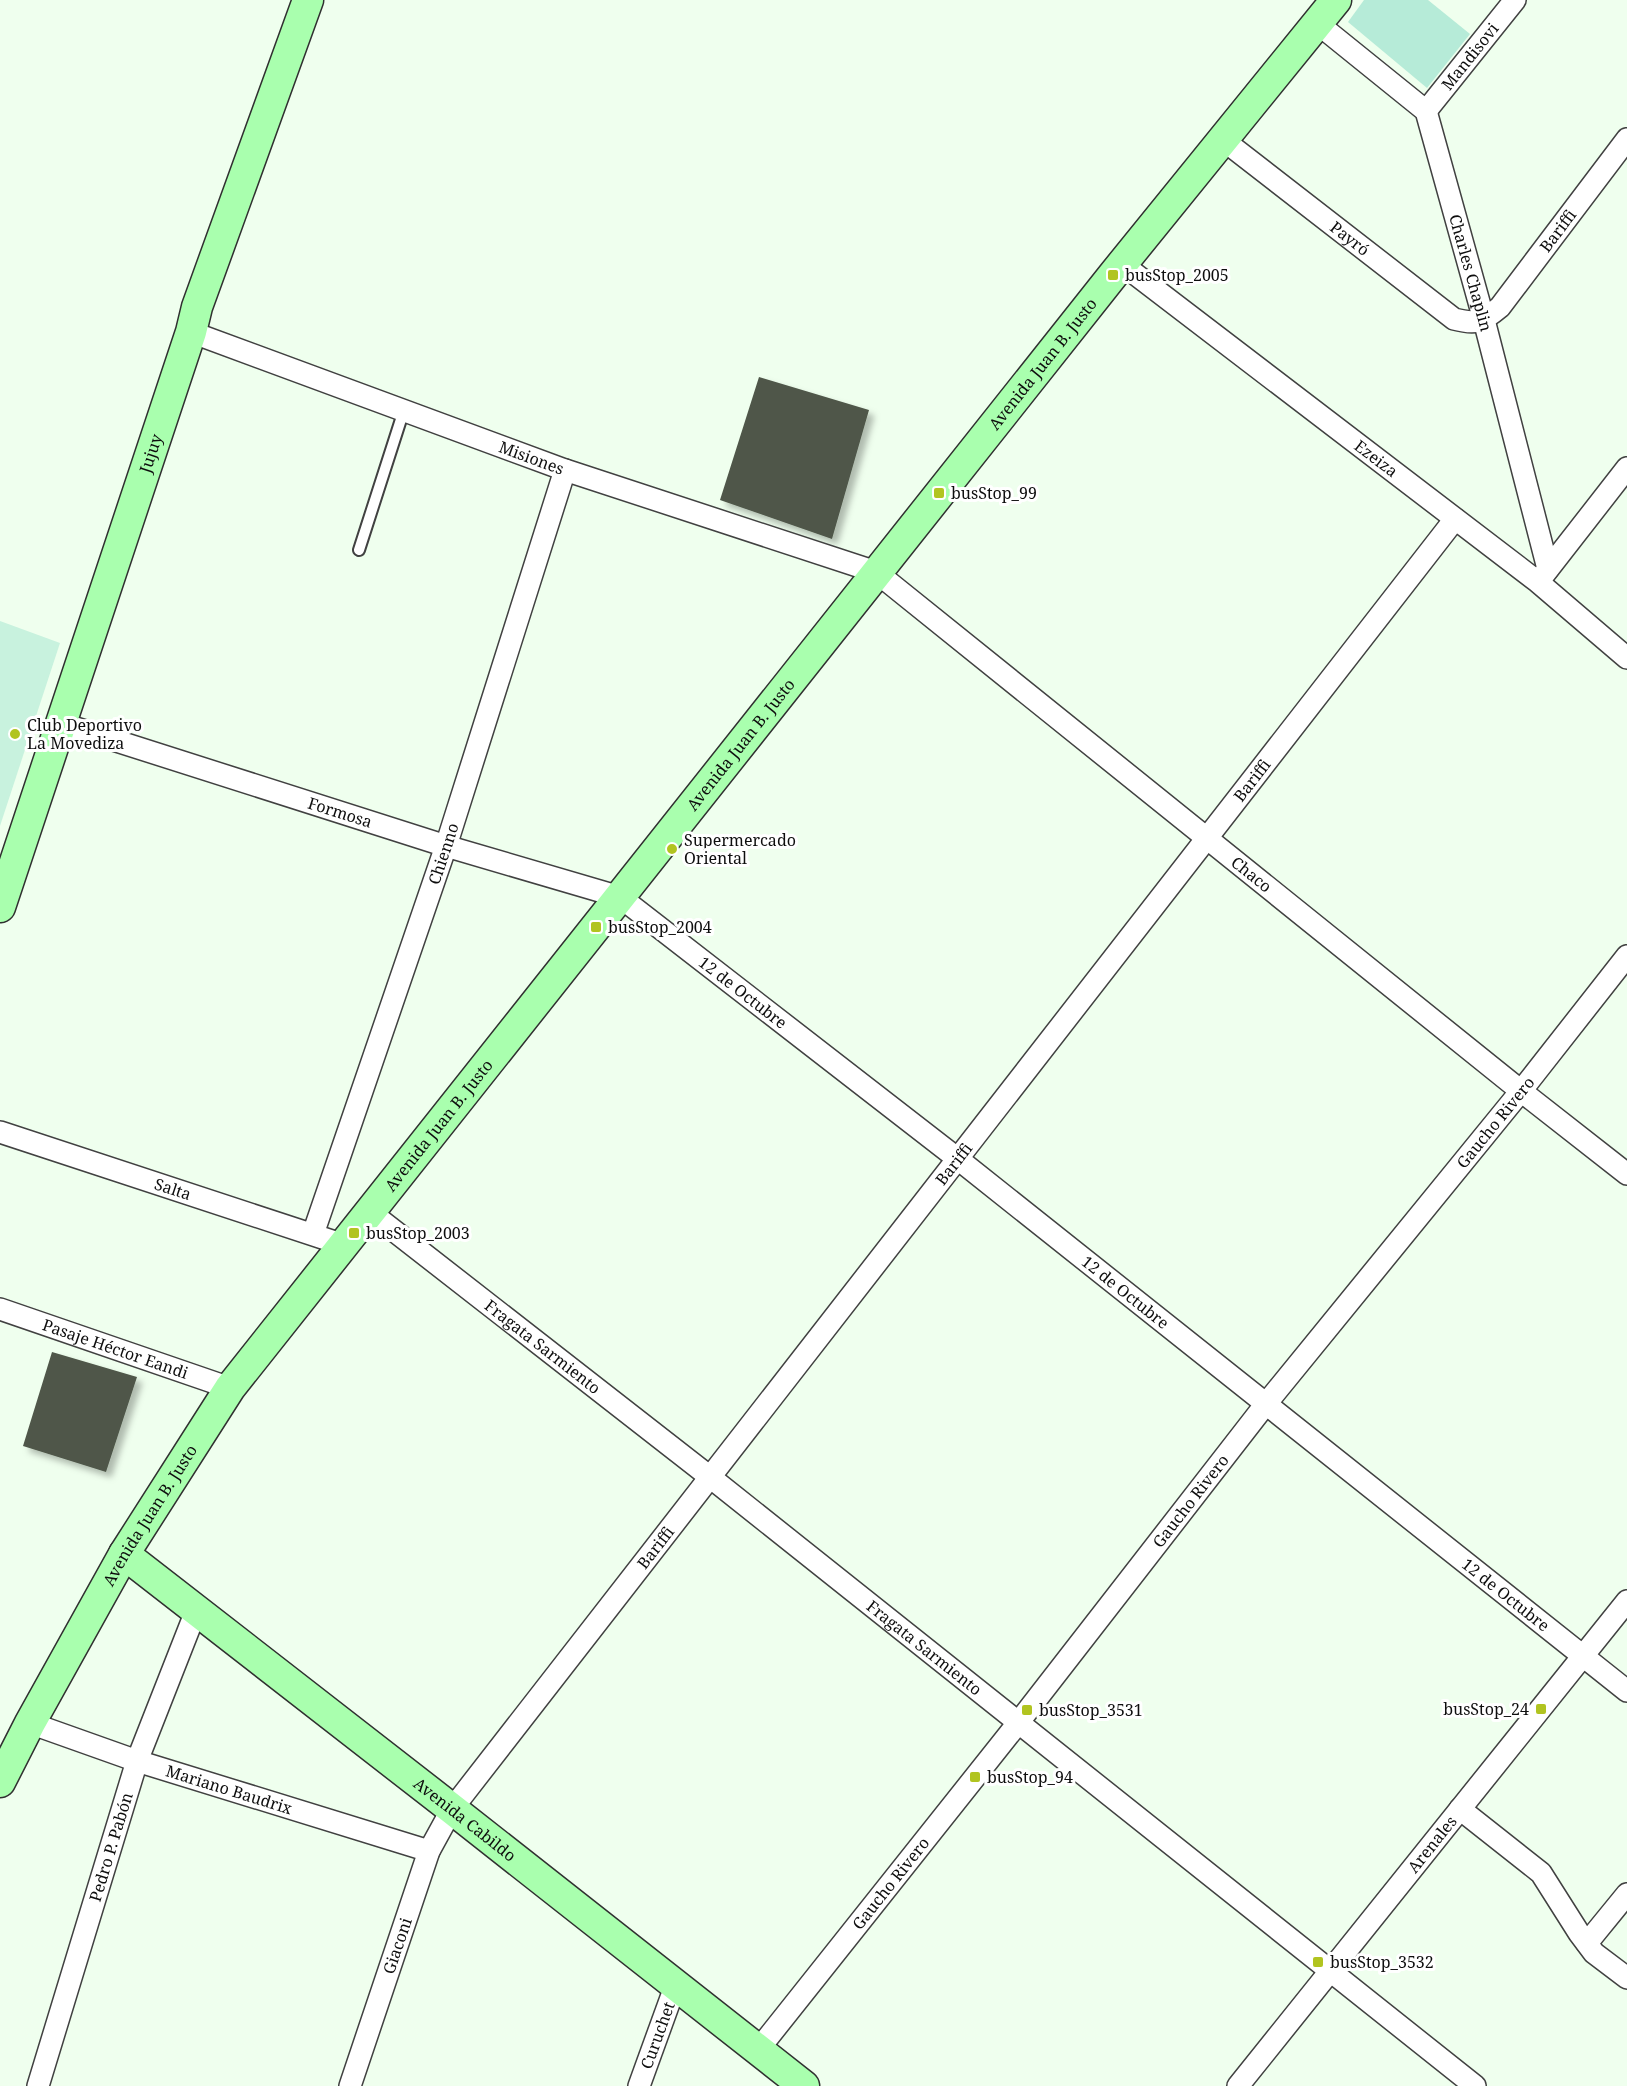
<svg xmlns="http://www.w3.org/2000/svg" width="1627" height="2086" font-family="'Noto Serif',serif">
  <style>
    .green { fill: #b6ebd8 }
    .pitch { fill: #c8f2de }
    .building { fill: #4f5749; filter: url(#shadow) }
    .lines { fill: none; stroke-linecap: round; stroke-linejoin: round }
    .lane-casing { stroke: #414141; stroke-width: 14 }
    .street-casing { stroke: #414141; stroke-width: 24 }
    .secondary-casing { stroke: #303030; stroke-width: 33 }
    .lane { stroke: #fff; stroke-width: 10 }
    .street { stroke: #fff; stroke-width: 21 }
    .secondary { stroke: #a9ffae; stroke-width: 30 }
    .poi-dot { fill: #b1c420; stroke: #fff; stroke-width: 2 }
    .labels { text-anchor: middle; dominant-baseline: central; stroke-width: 6; stroke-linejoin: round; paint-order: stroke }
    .street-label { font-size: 16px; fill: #0e0e0e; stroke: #fff }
    .poi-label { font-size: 16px; fill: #0e0e0e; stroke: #fff; text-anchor: start }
  </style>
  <defs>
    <filter id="shadow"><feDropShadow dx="5.5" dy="5.5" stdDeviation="3" flood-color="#0004"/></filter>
  </defs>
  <rect width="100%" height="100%" fill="#efffee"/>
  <path class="green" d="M 1364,0 L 1428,0 L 1470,34 L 1427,88 L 1348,22 Z"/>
  <path class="pitch" d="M 0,621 L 60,643 L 0,826 Z"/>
  <path class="building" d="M 759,377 L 869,410 L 832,539 L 720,500 Z
    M 52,1352 L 137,1377 L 106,1472 L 23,1446 Z"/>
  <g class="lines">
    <g class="lane-casing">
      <path id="lane" d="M 359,550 L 404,410"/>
    </g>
    <g class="street-casing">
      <g id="street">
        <path id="s1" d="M 1317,23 L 1426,111 L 1484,320 L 1548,569"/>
        <path id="s2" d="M 1426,111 L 1515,0"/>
        <path id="s3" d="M 1222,139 L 1454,319 C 1477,325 1482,322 1500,307 L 1627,139"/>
        <path id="s4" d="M 1122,264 L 1538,582 L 1627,658"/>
        <path id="s5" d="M 191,332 L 565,470 L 876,572 L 1521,1091 L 1627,1174"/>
        <path d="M 1542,577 L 1627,468"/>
        <path id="s6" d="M 60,723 L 446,846 L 620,897 L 958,1159 L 1627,1691"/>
        <path id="s7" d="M 0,1132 L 344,1245"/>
        <path id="s8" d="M 370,1212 L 710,1477 L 1475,2086"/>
        <path id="s9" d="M 313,1234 L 446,846 L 565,470"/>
        <path id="s10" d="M 0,1309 L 230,1388"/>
        <path id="s11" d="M 30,1723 L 137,1761 L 429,1851"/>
        <path d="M 1460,1809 L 1541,1873 L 1579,1933 L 1594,1953 L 1627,1978"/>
        <path d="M 1587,1943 L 1627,1894"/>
        <path id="s12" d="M 758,2050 L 1018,1723 L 1265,1405 L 1521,1091 L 1627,956"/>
        <path id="s13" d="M 38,2086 L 137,1761 L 196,1611"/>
        <path id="s14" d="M 350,2086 L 429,1851 L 452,1809 L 1455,519"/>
        <path id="s15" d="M 639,2086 L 676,1984"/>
        <path id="s16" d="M 1238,2086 L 1627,1601"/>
      </g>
    </g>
    <g class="secondary-casing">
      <g id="secondary">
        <path id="s17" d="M 0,907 L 191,332 L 197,307 L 308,0"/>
        <path id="s18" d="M 124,1554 L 452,1809 L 804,2086"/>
        <path id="s19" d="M 0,1782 L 30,1723 L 124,1554 L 230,1388 L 1113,275 L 1336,0"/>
      </g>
    </g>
    <use href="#lane" class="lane"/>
    <use href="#street" class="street"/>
    <use href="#secondary" class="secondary"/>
  </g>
  <g class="poi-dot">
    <rect x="1107" y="269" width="12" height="12" rx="3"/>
    <rect x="933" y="487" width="12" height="12" rx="3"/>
    <circle cx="15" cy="734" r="6"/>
    <circle cx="672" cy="849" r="6"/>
    <rect x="590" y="921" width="12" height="12" rx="3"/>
    <rect x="348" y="1227" width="12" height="12" rx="3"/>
    <rect x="1535" y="1703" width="12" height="12" rx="3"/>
    <rect x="1021" y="1704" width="12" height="12" rx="3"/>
    <rect x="969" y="1771" width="12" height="12" rx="3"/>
    <rect x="1312" y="1956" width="12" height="12" rx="3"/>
  </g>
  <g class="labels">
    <g class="street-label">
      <text stroke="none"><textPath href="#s2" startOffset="70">Mandisovi</textPath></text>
      <text stroke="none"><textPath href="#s3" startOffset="440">Bariffi</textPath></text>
      <text stroke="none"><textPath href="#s3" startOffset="162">Payró</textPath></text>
      <text stroke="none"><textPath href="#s1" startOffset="308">Charles Chaplin</textPath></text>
      <text stroke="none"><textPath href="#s19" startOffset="1764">Avenida Juan B. Justo</textPath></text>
      <text stroke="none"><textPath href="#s17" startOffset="478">Jujuy</textPath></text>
      <text stroke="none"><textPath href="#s5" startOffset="363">Misiones</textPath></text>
      <text stroke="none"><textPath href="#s4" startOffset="320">Ezeiza</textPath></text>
      <text stroke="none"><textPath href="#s19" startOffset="1278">Avenida Juan B. Justo</textPath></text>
      <text stroke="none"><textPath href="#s14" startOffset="1599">Bariffi</textPath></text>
      <text stroke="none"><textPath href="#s6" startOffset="294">Formosa</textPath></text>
      <text stroke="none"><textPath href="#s9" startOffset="402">Chienno</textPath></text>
      <text stroke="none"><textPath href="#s5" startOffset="1208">Chaco</textPath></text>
      <text stroke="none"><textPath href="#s6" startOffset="742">12 de Octubre</textPath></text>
      <text stroke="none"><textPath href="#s12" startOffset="1185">Gaucho Rivero</textPath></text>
      <text stroke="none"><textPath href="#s19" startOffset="792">Avenida Juan B. Justo</textPath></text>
      <text stroke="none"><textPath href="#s14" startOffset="1113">Bariffi</textPath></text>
      <text stroke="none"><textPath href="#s7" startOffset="182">Salta</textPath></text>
      <text stroke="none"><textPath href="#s6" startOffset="1228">12 de Octubre</textPath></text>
      <text stroke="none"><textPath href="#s8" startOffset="219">Fragata Sarmiento</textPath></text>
      <text stroke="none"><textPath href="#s10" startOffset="122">Pasaje Héctor Eandi</textPath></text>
      <text stroke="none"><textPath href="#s12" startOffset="699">Gaucho Rivero</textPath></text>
      <text stroke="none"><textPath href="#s19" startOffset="306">Avenida Juan B. Justo</textPath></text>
      <text stroke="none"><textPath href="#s14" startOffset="627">Bariffi</textPath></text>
      <text stroke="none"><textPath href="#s6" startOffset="1714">12 de Octubre</textPath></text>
      <text stroke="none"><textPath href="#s8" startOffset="705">Fragata Sarmiento</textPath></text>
      <text stroke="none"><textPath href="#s11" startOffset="210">Mariano Baudrix</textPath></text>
      <text stroke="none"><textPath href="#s18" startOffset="432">Avenida Cabildo</textPath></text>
      <text stroke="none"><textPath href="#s16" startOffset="310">Arenales</textPath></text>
      <text stroke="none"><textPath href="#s13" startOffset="250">Pedro P. Pabón</textPath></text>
      <text stroke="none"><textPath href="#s12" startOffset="213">Gaucho Rivero</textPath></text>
      <text stroke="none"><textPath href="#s14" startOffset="148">Giaconi</textPath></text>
      <text stroke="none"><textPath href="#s15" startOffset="54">Curuchet</textPath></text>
    </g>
    <g class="poi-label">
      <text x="1125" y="275">busStop_2005</text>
      <text x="951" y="493">busStop_99</text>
      <text x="27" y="725">Club Deportivo<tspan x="27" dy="18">La Movediza</tspan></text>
      <text x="684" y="840">Supermercado<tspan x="684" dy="18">Oriental</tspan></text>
      <text x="608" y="927">busStop_2004</text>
      <text x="366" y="1233">busStop_2003</text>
      <text x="1529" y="1709" text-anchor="end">busStop_24</text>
      <text x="1039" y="1710">busStop_3531</text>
      <text x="987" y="1777">busStop_94</text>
      <text x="1330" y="1962">busStop_3532</text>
    </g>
  </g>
</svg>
